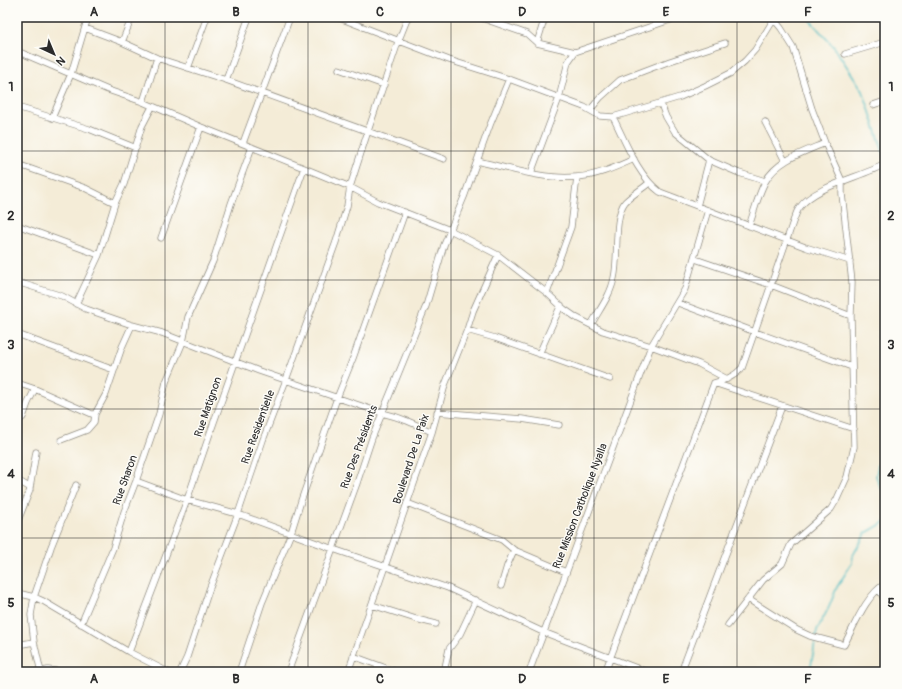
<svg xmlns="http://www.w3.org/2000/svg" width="902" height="689" font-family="Pangolin,sans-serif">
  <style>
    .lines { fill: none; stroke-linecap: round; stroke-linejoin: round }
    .stream { stroke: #50bec4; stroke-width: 1.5 }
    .street-casing { stroke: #908c81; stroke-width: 7 }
    .street { stroke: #fff; stroke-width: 5.5 }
    .grid { fill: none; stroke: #2b2b2b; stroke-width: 1; stroke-opacity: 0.55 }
    .labels { text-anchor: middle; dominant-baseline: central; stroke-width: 3; stroke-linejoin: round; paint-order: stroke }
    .street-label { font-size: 11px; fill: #2b2b2b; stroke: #fdfcf7 }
    .neatline { fill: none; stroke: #2b2b2b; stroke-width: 1.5 }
    .grid-label { font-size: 13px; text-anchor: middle; font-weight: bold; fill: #2b2b2b }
  </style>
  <rect width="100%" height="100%" fill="#fdfcf7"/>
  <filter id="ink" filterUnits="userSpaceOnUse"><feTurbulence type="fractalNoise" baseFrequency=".025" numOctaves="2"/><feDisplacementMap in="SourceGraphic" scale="8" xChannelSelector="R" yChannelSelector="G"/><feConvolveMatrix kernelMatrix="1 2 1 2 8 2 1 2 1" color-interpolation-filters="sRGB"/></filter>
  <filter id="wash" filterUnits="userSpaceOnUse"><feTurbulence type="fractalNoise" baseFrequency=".012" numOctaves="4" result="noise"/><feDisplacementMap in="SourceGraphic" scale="16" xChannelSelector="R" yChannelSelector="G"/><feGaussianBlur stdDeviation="0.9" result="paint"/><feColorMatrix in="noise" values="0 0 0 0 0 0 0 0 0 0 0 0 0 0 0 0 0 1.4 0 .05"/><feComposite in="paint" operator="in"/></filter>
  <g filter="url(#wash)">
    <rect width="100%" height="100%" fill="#f4ecd7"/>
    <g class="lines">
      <path class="stream" d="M 807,17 L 834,47 L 863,91 L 885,157
        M 885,433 L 876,476 L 881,488 L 885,493
        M 811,667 L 815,672
        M 810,672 L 817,630 L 829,607 L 837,587 L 852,563 L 853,555 L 866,533 L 885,522"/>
    </g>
  </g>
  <g filter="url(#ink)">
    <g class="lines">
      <g class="street-casing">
        <path id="street" d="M 337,17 L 449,60 L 509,79 L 584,107 L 600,116 L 613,117 L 680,97 L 705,86 L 731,73 L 745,61 L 755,50 L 774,19
          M 479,17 L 527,34 L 537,43 L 575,52
          M 85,28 L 122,42 L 157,58 L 226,80 L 444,159
          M 122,42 L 132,17
          M 537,43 L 545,17
          M 17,51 L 108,90 L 143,102 L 201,127 L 304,168 L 350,187 L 378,202 L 450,230 L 498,255 L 547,293 L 564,309 L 577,318 L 603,331 L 651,346 L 699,364 L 727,379
          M 845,54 L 885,42
          M 188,68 L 207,17
          M 339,69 L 384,85
          M 226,80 L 249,17
          M 143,102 L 157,58
          M 661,104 L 666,117 L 675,132 L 709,160 L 739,173 L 765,181
          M 873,105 L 885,101
          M 17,107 L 89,129 L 136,148
          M 590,110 L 600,98 L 620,80 L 670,61 L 725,43
          M 613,117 C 625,141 638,176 660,192 L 805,247 L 850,261
          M 52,118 L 71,74 L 88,17
          M 765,122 L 785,161
          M 243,143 L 290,17
          M 477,161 C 508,168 544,180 576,177 C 597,176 616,167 634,159
          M 17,164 L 85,188 L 115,203
          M 531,173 L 559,98 L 568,62 L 575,52 L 679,17
          M 697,206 L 709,160
          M 17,225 L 99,255
          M 749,226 C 754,212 758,195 765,182 C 777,160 804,152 825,143
          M 161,238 L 201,127
          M 695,259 L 771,285 L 851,316
          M 17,282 L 62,296 L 86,309 L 132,325 L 162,333 L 259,371 L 382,413 C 400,417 415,424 432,432
          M 547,293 L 571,227 L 577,177
          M 678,303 L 755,332 L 852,367
          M 76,304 L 99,255 L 115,203 L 124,184 L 142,126 L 152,107
          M 591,325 C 599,310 611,295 614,278 C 619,259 613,217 625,202 C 632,195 642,189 649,183
          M 467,330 L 495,338 L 610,379
          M 17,334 L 114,370
          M 539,354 L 561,305
          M 17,383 L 35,389 L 92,414 L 95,414
          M 714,383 C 725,380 734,377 742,368 L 794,219 C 796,215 797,210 800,207 C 815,186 862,177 885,164
          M 714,383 L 854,429
          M 437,412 L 522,419 L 559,425
          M 17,418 L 22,418 L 23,417 L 28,403 L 35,389
          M 61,440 L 87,430 L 94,422 L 95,414 L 106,394 L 122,347 L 132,325
          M 17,480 L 29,487 L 30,490 L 17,523
          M 136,481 L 187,500 L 238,514 L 333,549 L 448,588 L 543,632 L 647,672
          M 30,488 L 36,452
          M 407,503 L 502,540 L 514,550 L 566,572
          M 501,586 L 507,566 L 514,550
          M 879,589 L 885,601
          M 17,593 L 34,597 L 43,601 L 129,652 L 168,672
          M 748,599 L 797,630 L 810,636 L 844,645 C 854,627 866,595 885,584
          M 372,605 L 416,619 L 436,624
          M 81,624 L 113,548 L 124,512 L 136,481 L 159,414 L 166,382 L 183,342 L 188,317 L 213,261 L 231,204 L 252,147
          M 728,625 L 763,580 L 782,564 L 791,544 L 831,509 L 837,499 L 847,477 L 854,447 L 851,316 L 852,282 L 842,194 L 842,181 L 825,143 L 812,109 L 793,47 L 781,28 L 772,17
          M 17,645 L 34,642
          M 129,652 L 187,500 L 209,436 L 304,168
          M 353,656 L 394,671
          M 36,672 L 48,670 L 63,672
          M 41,672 L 34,642 L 31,615 L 34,597 L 51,547 L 76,485
          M 180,672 L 187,657 L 209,590 L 238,514 L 263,440 L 286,380 L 336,242 L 347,206 L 350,187 L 368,131 L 398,42 L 408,17
          M 239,672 L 262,603 L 291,533 L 301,501 L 337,398 L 353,358 L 405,212
          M 288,672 L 357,483 L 372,438 L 426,306 L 444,245 L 464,197 L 490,125 L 509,79
          M 348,672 L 432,432 L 445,385 L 467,330 L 473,311 L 498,255
          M 444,672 L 449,649 L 460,634 L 476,600
          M 529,672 L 651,346 L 685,289 L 708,210
          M 605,672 L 714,383
          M 681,672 L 782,406
          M 883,672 L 885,665"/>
      </g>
      <use href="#street" class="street"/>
    </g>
  </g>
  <path class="grid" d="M 165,17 L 165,672M 308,17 L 308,672M 451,17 L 451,672M 594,17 L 594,672M 737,17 L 737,672M 17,151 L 885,151M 17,280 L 885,280M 17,409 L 885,409M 17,538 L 885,538"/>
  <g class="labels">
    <g class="street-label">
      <text transform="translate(208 407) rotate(-71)">Rue Matignon</text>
      <text transform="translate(258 427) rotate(-70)">Rue Residentielle</text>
      <text transform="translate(359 447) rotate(-70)">Rue Des Présidents</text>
      <text transform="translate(411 459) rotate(-72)">Boulevard De La Paix</text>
      <text transform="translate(125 480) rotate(-70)">Rue Sharon</text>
      <text transform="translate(580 506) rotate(-69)">Rue Mission Catholique Nyalla</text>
    </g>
  </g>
  <rect width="902" height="689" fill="none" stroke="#fdfcf7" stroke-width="44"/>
  <g transform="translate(54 54) rotate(136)" stroke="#fdfcf7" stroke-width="3" paint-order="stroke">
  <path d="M0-3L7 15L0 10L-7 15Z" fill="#2b2b2b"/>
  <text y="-6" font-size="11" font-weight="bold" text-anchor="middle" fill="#2b2b2b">N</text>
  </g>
  <rect x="22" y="22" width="858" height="645" class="neatline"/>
  <g class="grid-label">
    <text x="94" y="16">A</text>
    <text x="236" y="16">B</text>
    <text x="380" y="16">C</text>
    <text x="522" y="16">D</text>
    <text x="666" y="16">E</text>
    <text x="808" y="16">F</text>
    <text x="11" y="91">1</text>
    <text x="891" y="91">1</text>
    <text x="11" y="220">2</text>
    <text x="891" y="220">2</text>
    <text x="11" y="349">3</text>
    <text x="891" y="349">3</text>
    <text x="11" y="478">4</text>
    <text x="891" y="478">4</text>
    <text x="11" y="607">5</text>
    <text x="891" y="607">5</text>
    <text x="94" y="683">A</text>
    <text x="236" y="683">B</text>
    <text x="380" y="683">C</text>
    <text x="522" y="683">D</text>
    <text x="666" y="683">E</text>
    <text x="808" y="683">F</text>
  </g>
</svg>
